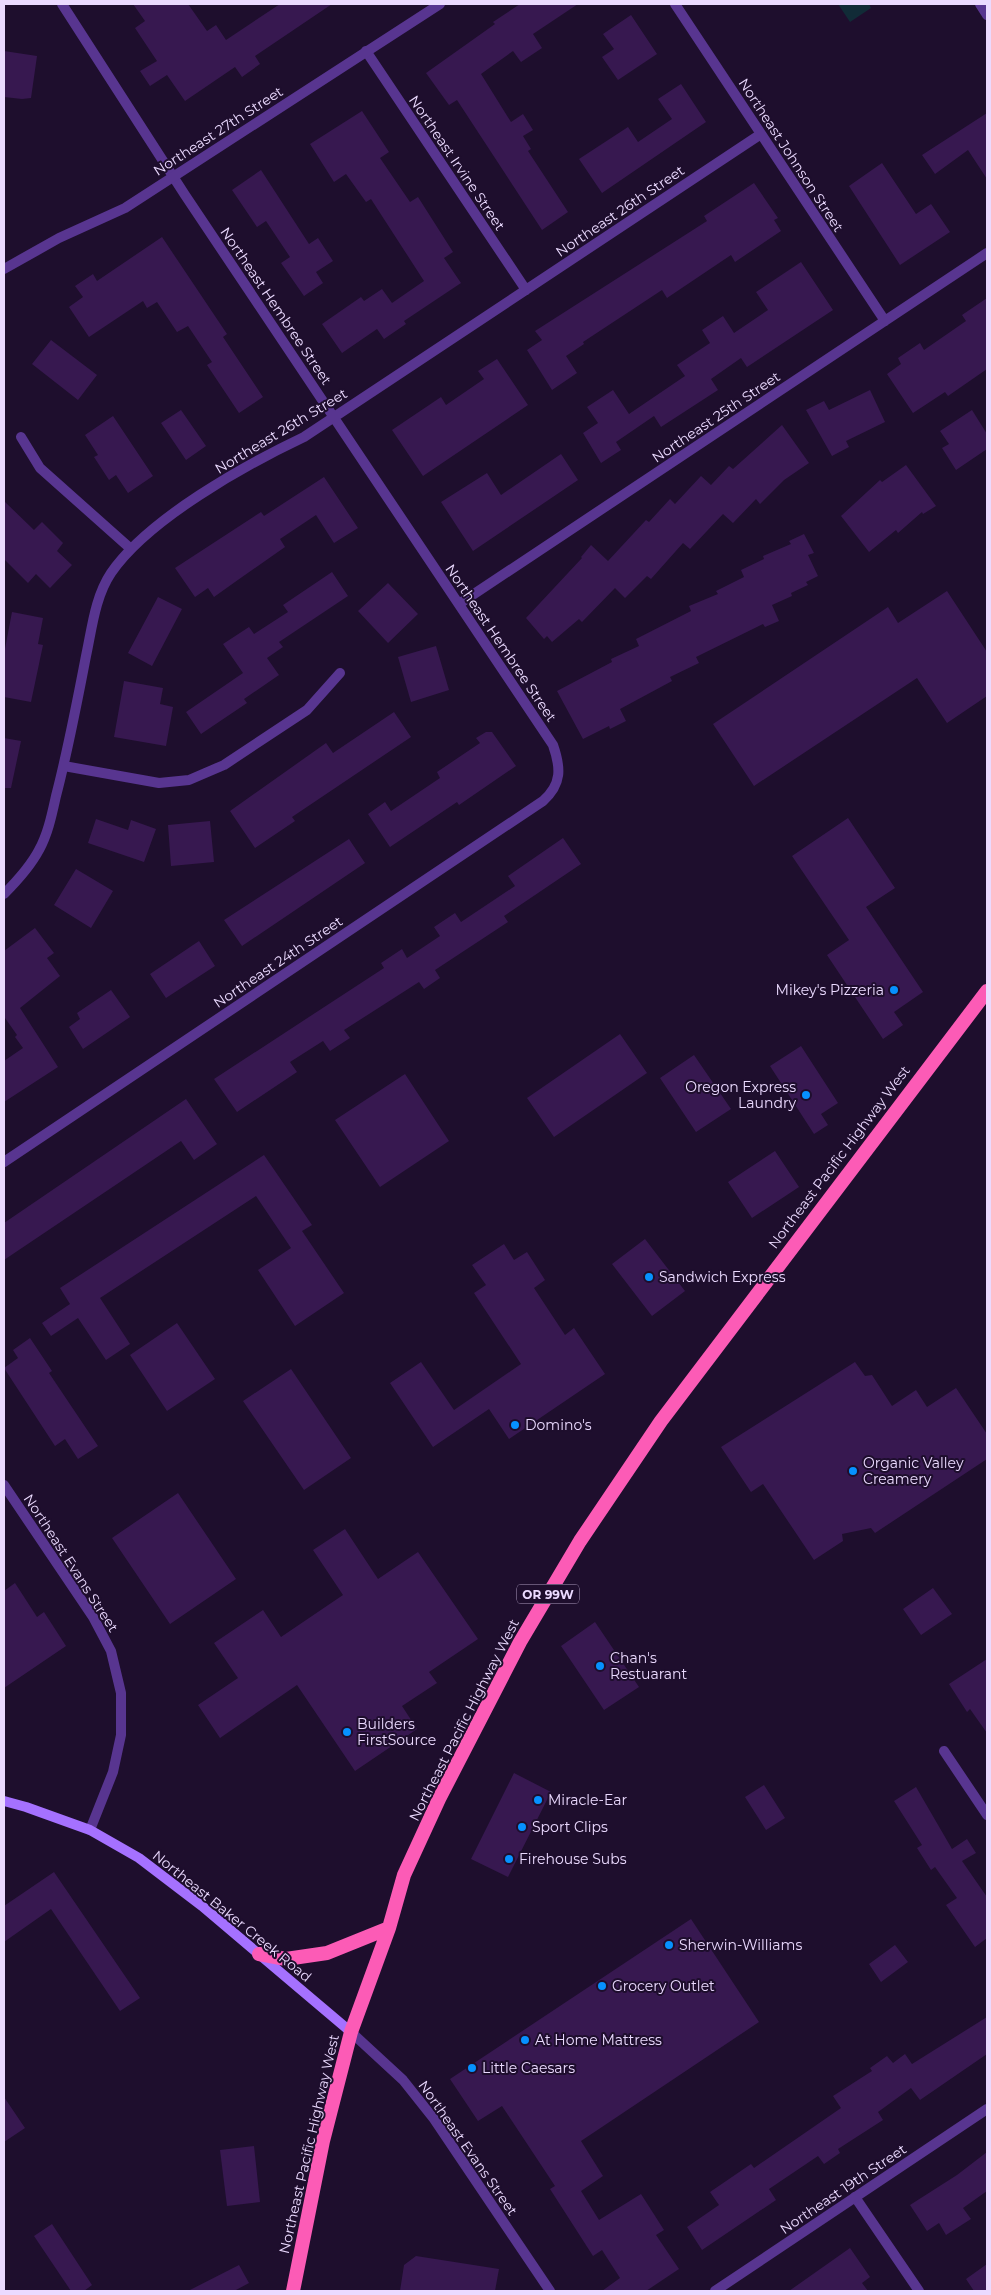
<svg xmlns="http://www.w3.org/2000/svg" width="991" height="2295" font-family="Montserrat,sans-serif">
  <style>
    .green { fill: #112b37 }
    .building { fill: #371850 }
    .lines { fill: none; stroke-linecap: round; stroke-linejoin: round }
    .minor { stroke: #583590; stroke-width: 10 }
    .tertiary { stroke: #583590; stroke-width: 10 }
    .secondary { stroke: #a571ff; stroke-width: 10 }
    .trunk { stroke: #fc5bb6; stroke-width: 14 }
    .poi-dot { fill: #0691ff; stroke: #1e0e2d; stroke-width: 2 }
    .labels { text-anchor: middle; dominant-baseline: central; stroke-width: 4; stroke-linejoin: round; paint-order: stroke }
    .shield { fill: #1e0e2d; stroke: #ae9dc0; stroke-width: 1 }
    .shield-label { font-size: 12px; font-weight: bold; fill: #ebdaff }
    .street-label { font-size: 14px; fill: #ebdaff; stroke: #1e0e2d }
    .poi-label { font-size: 14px; fill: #ebdaff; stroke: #1e0e2d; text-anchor: start }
  </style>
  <rect width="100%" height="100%" fill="#1e0e2d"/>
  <path class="green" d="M 838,4 L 869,4 L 871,8 L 850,22 Z"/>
  <path class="building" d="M 133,4 L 188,4 L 207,31 L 216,25 L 226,40 L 280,4 L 332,4 L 255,56 L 260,64 L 242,77 L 235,67 L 185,101 L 167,75 L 150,86 L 140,71 L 157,61 L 135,28 L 145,21 Z
    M 520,4 L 578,4 L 533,34 L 542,48 L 521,62 L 513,51 L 481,74 L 511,122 L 523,114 L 533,130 L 523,136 L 531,149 L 528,151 L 568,212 L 542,230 L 457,100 L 449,105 L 426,73 L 495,24 L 493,22 Z
    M 631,15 L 657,54 L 618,80 L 602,57 L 614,49 L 603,34 Z
    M 4,51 L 37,56 L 31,98 L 22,99 L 4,97 Z
    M 681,84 L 706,122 L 602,193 L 579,159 L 628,127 L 638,142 L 672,119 L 658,99 Z
    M 362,111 L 389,152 L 380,158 L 410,202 L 418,197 L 453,252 L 444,258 L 461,283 L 404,321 L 406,324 L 384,339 L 377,329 L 342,353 L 322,324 L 361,297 L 364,301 L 382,289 L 392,303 L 424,281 L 371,199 L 366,202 L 346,174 L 334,182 L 310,144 Z
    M 987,113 L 987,179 L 968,150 L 935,174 L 922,155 Z
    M 882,163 L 916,214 L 931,204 L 950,232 L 900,265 L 849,186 Z
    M 261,170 L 309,244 L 318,238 L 333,261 L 316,272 L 323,283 L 304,296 L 281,263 L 290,257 L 266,221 L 257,227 L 232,190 Z
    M 754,183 L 778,218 L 774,220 L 781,231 L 735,262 L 731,255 L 667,298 L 662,290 L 583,342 L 584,344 L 566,356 L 577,373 L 552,390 L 527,350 L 542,340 L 535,331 L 707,221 L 704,216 Z
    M 162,237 L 227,334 L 223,337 L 263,397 L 239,413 L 207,365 L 212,362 L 188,326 L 177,332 L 157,302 L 147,308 L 143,301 L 89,337 L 69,307 L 83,297 L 75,286 L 93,274 L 97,281 Z
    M 801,262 L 833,310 L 747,367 L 741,358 L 711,379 L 718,390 L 661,427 L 654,416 L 616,442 L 621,450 L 601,463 L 583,433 L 598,423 L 587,407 L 613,390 L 629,414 L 685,376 L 677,365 L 710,343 L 702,330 L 723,316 L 734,333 L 768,310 L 756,292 Z
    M 987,298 L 987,369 L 948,396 L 945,392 L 913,413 L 887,374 L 901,364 L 898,358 L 920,343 L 924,350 L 966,321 L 962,315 Z
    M 51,340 L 97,375 L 78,400 L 32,364 Z
    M 497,359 L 528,405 L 423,476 L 392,430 L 441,397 L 446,405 L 484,379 L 478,371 Z
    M 870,390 L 885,422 L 846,441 L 849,447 L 832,456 L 806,410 L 824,401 L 829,410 Z
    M 181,410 L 206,446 L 186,460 L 161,423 Z
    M 972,410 L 987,434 L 987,449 L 956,470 L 942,448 L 949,444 L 940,431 Z
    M 113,416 L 153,476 L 128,493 L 116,475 L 109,480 L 94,457 L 98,455 L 85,435 Z
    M 782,425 L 809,463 L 784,480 L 760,504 L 756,499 L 733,523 L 723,514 L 690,549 L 683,543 L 651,579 L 647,576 L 625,598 L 615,588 L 582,622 L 579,619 L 552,642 L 547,636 L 544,639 L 526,618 L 582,558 L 581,557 L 591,545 L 608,561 L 646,520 L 649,522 L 670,499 L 675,504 L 701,476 L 711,485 L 729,466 L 733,469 Z
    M 561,454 L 578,480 L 473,551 L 441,502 L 487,473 L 501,495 Z
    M 906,465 L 936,506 L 923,514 L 922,512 L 898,533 L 896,530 L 869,552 L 841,516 L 880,480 L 882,482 Z
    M 324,477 L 358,528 L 334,543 L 316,515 L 280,539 L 285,547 L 235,582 L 214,597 L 208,588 L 195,597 L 175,568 L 261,512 L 264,516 Z
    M 4,501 L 34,530 L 42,522 L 63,543 L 57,551 L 72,565 L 50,588 L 36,574 L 28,583 L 4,559 Z
    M 804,534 L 814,553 L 808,555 L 818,576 L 806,582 L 808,585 L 791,593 L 792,596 L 772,605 L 779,621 L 765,627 L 763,624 L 696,657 L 699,663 L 670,677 L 672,681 L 620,709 L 626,721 L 610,729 L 609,726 L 583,739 L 557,691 L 612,662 L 611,659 L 639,646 L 636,639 L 691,611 L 689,606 L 718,594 L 716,591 L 744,577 L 741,570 L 764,559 L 763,556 L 791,544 L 789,541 Z
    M 332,572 L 348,596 L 279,642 L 283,647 L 267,658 L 279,675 L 244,699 L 247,703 L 201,734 L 186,712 L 243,673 L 223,644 L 249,627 L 254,634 L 288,612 L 283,605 Z
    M 388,583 L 418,614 L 388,643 L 358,611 Z
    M 947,591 L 987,652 L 987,696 L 947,723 L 917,678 L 754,786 L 713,724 L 888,607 L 898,623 Z
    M 158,597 L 182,609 L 152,666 L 128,653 Z
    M 12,612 L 43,618 L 38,644 L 43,645 L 31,702 L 4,697 L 4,654 Z
    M 436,646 L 449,690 L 411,702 L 398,657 Z
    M 124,681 L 163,688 L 160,704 L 173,707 L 166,746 L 114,737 Z
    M 394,712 L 411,737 L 292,817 L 295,821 L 255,848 L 230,811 L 326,743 L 333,753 Z
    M 486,732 L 492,732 L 516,766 L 459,805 L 457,802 L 390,847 L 368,814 L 385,802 L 391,811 L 440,778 L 437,772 L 480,743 L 476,738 Z
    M 4,738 L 21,741 L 11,788 L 4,788 Z
    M 848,818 L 895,888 L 866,907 L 923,992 L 894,1012 L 903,1025 L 883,1039 L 827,955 L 849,940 L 792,856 Z
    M 96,819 L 128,830 L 131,820 L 156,829 L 144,862 L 88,843 Z
    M 210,821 L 214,862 L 171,866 L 168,825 Z
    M 563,838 L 581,864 L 504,916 L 508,922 L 435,970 L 440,978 L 424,989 L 419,982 L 344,1030 L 350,1038 L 330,1051 L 323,1041 L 290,1062 L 297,1072 L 237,1112 L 214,1079 L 384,968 L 381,963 L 402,949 L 407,958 L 440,936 L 434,927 L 455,913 L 461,922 L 515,886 L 508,876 Z
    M 349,839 L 365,863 L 242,946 L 224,920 Z
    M 76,869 L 113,891 L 91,928 L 54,905 Z
    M 35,928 L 54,953 L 47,958 L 60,976 L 20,1008 L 58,1067 L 4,1102 L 4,1061 L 23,1048 L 15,1037 L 17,1035 L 5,1018 L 4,1019 L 4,951 Z
    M 199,941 L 215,966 L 166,998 L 150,974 Z
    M 111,990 L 130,1017 L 83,1049 L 69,1027 L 80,1019 L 77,1013 Z
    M 620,1034 L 647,1073 L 554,1137 L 527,1098 Z
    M 801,1046 L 838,1103 L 821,1114 L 828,1125 L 814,1134 L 770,1066 Z
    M 694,1055 L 731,1109 L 696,1132 L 660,1078 Z
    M 405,1074 L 449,1141 L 380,1187 L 335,1120 Z
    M 186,1099 L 217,1144 L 194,1160 L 181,1141 L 4,1260 L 4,1223 Z
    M 775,1151 L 799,1187 L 752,1218 L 728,1182 Z
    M 264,1155 L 312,1225 L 302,1231 L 344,1293 L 295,1326 L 258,1270 L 291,1248 L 256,1196 L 100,1298 L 130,1344 L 106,1360 L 78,1318 L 51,1336 L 42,1323 L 70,1304 L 60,1288 Z
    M 645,1239 L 685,1291 L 652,1316 L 612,1264 Z
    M 504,1244 L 514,1260 L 527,1252 L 545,1280 L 534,1288 L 565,1335 L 574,1328 L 605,1374 L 509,1439 L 489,1409 L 433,1447 L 390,1383 L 421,1362 L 454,1410 L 521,1364 L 474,1293 L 486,1285 L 472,1265 Z
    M 177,1323 L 215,1379 L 167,1411 L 130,1355 Z
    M 30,1338 L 52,1371 L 49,1373 L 98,1446 L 78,1459 L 65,1439 L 55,1446 L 4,1368 L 18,1358 L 13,1350 Z
    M 855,1362 L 865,1376 L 872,1375 L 892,1406 L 916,1390 L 927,1407 L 956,1388 L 987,1434 L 987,1459 L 875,1533 L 871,1528 L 842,1534 L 843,1541 L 814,1560 L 763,1484 L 751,1492 L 721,1447 Z
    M 291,1369 L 351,1458 L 304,1490 L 243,1401 Z
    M 178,1493 L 236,1579 L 170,1624 L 112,1538 Z
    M 345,1529 L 378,1579 L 418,1552 L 478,1639 L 429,1672 L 437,1683 L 402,1706 L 417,1729 L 355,1771 L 297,1685 L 220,1738 L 198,1705 L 238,1678 L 214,1643 L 263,1610 L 281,1637 L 343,1595 L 313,1550 Z
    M 15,1583 L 37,1617 L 44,1612 L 66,1646 L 4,1688 L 4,1591 Z
    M 933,1588 L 952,1614 L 921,1635 L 903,1609 Z
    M 595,1622 L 639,1687 L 604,1710 L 561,1646 Z
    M 987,1659 L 987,1733 L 970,1709 L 967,1712 L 949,1684 Z
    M 514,1773 L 551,1792 L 508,1877 L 471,1859 Z
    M 764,1785 L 785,1818 L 766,1830 L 745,1797 Z
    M 916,1787 L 952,1849 L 967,1839 L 976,1853 L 962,1861 L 987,1897 L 987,1938 L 975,1947 L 946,1905 L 957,1898 L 935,1867 L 931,1870 L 917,1848 L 922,1845 L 894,1801 Z
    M 54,1872 L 140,1998 L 120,2011 L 51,1909 L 4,1942 L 4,1906 Z
    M 691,1919 L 759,2022 L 581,2141 L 603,2176 L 581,2191 L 599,2220 L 641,2194 L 664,2230 L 656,2235 L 679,2269 L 646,2291 L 602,2291 L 620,2278 L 602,2250 L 593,2256 L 550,2189 L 555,2186 L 502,2106 L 478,2121 L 450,2079 Z
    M 895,1945 L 908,1962 L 881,1982 L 869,1964 Z
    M 987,2017 L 987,2054 L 920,2100 L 911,2088 L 878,2112 L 883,2120 L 838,2149 L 840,2153 L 824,2164 L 818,2156 L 769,2189 L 776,2200 L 702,2250 L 687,2227 L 719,2205 L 710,2192 L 751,2164 L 754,2168 L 841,2108 L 833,2096 L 872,2071 L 870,2068 L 887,2056 L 893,2063 L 905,2054 L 912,2064 Z
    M 4,2097 L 25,2128 L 4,2142 Z
    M 254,2146 L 260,2202 L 227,2206 L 220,2150 Z
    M 987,2152 L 987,2191 L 963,2208 L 971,2219 L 946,2235 L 939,2223 L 927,2231 L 910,2205 L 957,2175 Z
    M 52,2224 L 92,2285 L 84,2291 L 71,2291 L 34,2236 Z
    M 850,2248 L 870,2277 L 862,2283 L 868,2291 L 789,2291 Z
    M 416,2256 L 499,2269 L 495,2291 L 400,2291 L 404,2265 Z
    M 987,2264 L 987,2291 L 974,2291 L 966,2279 Z
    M 239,2265 L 249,2283 L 234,2291 L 188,2291 Z"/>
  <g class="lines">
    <path class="minor" d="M 675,4 L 885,321
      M 366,51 L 526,290
      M 21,437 L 40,468 L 131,549
      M 459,604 L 987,253
      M 64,766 L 159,783 L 189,780 L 224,765 L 307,710 L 340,673
      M 4,894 C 17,881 30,867 39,850 C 48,834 52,814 56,796 C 68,750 77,703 86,656 C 92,628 95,597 111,573 C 148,519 245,465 304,437 L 761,134
      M 4,1162 L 543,801 C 562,784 561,768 553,745 L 185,195 L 62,4
      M 944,1751 L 987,1815
      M 855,2197 L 919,2291"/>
    <path class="tertiary" d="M 980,4 L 987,15
      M 4,269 L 59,238 L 125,208 L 440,4
      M 4,1485 L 93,1617 L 111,1651 L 121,1693 L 121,1735 L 113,1772 L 90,1830
      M 351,2032 L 403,2080 L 434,2119 L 550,2291
      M 715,2291 L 987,2109"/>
    <path class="secondary" d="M 4,1801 L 26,1807 L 90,1830 L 139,1858 L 202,1906 L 351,2032"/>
    <path class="trunk" d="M 259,1954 L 286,1959 L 327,1953 L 389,1928
      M 293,2291 L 323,2141 L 351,2032 L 389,1928 L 404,1875 L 439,1799 L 520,1642 L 580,1541 L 661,1421 L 987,991"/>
  </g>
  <g class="poi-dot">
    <circle cx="894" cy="990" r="5"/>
    <circle cx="806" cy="1095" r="5"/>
    <circle cx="649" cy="1277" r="5"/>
    <circle cx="515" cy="1425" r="5"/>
    <circle cx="853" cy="1471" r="5"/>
    <circle cx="600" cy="1666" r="5"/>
    <circle cx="347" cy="1732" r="5"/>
    <circle cx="538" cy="1800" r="5"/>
    <circle cx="522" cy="1827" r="5"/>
    <circle cx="509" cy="1859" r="5"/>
    <circle cx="669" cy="1945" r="5"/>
    <circle cx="602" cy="1986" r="5"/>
    <circle cx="525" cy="2040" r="5"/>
    <circle cx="472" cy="2068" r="5"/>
  </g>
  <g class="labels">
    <rect class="shield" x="517" y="1584.5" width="62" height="19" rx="4"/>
    <g class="shield-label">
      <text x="548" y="1594">OR 99W</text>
    </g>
    <g class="street-label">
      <text transform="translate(218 131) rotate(-33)">Northeast 27th Street</text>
      <text transform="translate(791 155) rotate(57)">Northeast Johnson Street</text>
      <text transform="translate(457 163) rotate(56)">Northeast Irvine Street</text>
      <text transform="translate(620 211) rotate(-34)">Northeast 26th Street</text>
      <text transform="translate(276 306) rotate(56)">Northeast Hembree Street</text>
      <text transform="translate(716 417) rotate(-34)">Northeast 25th Street</text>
      <text transform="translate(281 431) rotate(-31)">Northeast 26th Street</text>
      <text transform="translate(501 643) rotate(56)">Northeast Hembree Street</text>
      <text transform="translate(278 962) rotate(-34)">Northeast 24th Street</text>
      <text transform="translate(839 1157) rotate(-53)">Northeast Pacific Highway West</text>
      <text transform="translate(71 1563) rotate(57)">Northeast Evans Street</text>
      <text transform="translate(464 1720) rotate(-63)">Northeast Pacific Highway West</text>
      <text transform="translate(232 1916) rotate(39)">Northeast Baker Creek Road</text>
      <text transform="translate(309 2144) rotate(-77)">Northeast Pacific Highway West</text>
      <text transform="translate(468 2148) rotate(55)">Northeast Evans Street</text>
      <text transform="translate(843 2189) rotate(-34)">Northeast 19th Street</text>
    </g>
    <g class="poi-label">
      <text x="884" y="990" text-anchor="end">Mikey's Pizzeria</text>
      <text x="796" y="1087" text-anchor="end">Oregon Express<tspan x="796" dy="16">Laundry</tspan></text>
      <text x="659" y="1277">Sandwich Express</text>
      <text x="525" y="1425">Domino's</text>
      <text x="863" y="1463">Organic Valley<tspan x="863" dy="16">Creamery</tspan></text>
      <text x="610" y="1658">Chan's<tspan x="610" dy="16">Restuarant</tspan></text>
      <text x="357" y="1724">Builders<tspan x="357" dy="16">FirstSource</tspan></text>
      <text x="548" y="1800">Miracle-Ear</text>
      <text x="532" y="1827">Sport Clips</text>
      <text x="519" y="1859">Firehouse Subs</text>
      <text x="679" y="1945">Sherwin-Williams</text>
      <text x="612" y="1986">Grocery Outlet</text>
      <text x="535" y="2040">At Home Mattress</text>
      <text x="482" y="2068">Little Caesars</text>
    </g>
  </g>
  <rect width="991" height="2295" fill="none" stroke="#ebdaff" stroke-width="10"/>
</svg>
